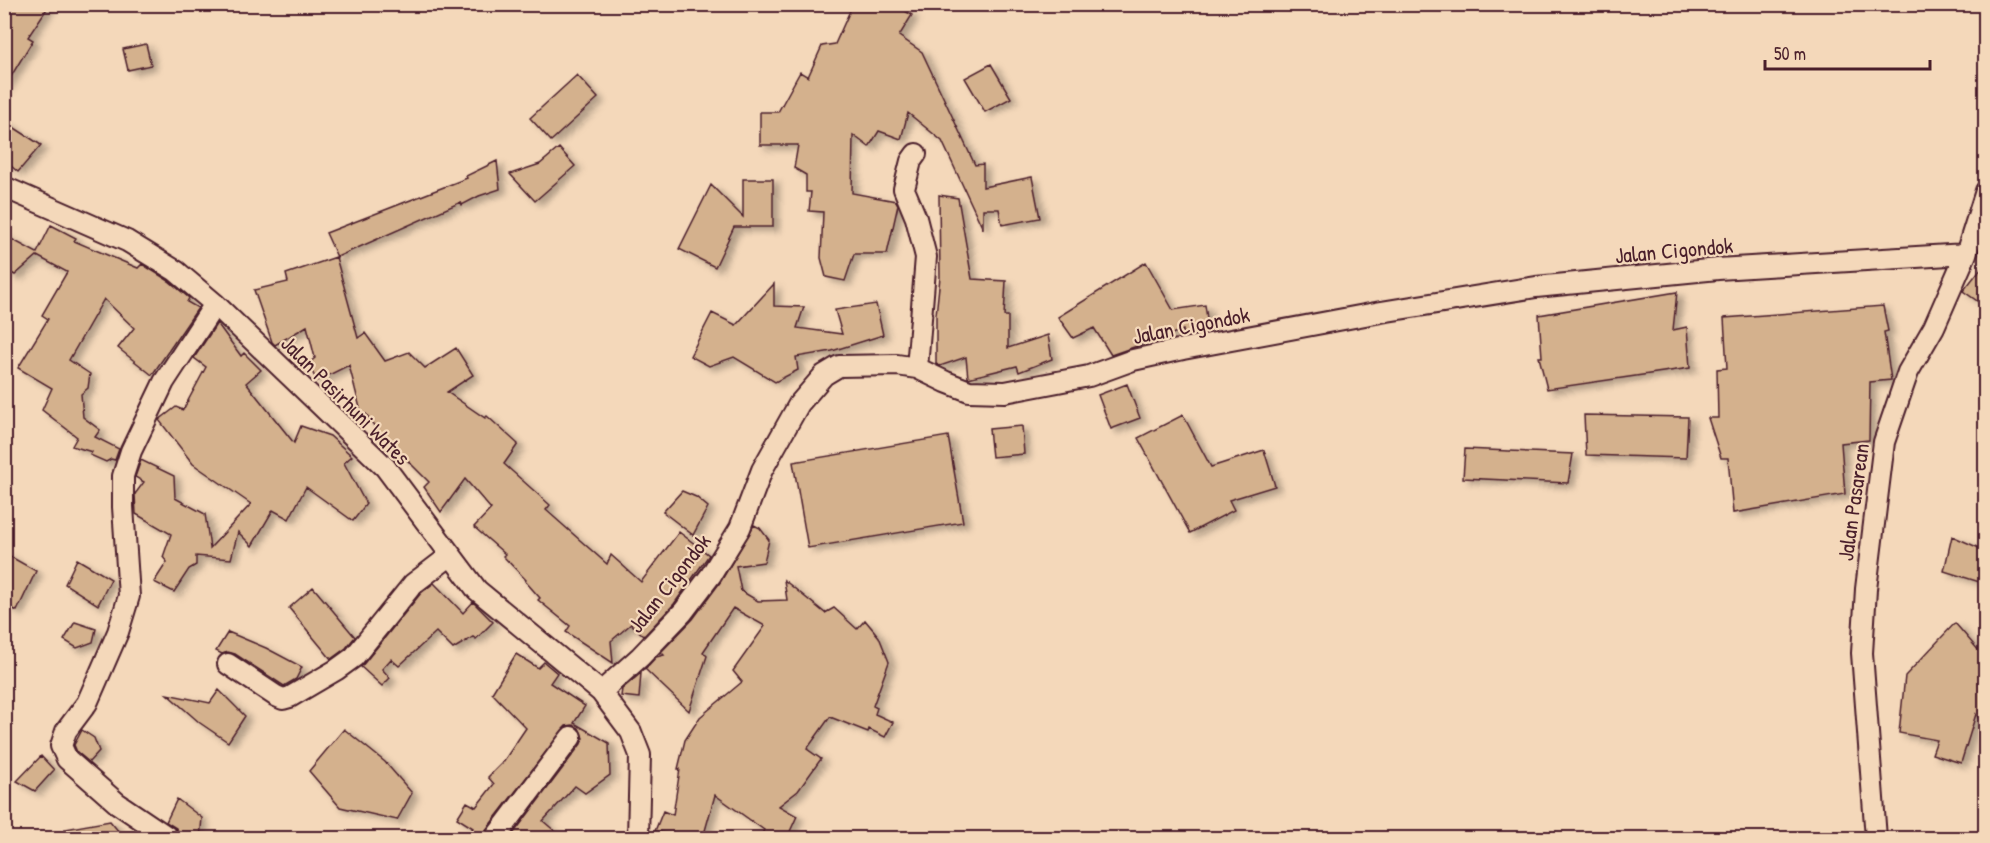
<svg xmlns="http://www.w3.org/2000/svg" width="1990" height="843" font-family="'Patrick Hand',sans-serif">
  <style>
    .building { fill: #d4b18d; stroke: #4a1f2b; stroke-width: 1.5; filter: url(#shadow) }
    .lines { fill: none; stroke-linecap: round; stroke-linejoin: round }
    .street-casing { stroke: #4a1f2b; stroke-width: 24 }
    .street { stroke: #f4d8ba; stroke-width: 20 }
    .labels { text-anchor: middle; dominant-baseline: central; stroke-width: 4.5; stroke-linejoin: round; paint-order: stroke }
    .street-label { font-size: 22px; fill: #4a1f2b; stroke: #f4d8ba }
  </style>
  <defs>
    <filter id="shadow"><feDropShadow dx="6" dy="4" stdDeviation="3" flood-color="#0004"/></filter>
  </defs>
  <rect width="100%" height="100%" fill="#f4d8ba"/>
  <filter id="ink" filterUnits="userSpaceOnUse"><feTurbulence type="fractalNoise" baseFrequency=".0167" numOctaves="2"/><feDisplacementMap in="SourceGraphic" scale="12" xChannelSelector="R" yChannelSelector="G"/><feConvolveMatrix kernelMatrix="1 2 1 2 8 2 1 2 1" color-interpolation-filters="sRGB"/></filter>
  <g filter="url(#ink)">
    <path class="building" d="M 4,4 L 50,4 L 28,37 L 33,40 L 4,88 Z
      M 853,4 L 893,4 L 912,15 L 899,36 L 922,52 L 975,165 L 983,164 L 983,187 L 1032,177 L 1040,218 L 1002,225 L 999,209 L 983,209 L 983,229 L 942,141 L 908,113 L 901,139 L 879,131 L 869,147 L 853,135 L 852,193 L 896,201 L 898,205 L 887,254 L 854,254 L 845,281 L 826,277 L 821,258 L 823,212 L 809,211 L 811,192 L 806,192 L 806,175 L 794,168 L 798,145 L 760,145 L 760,112 L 778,112 L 800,72 L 808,77 L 822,46 L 835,44 Z
      M 146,44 L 151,65 L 128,70 L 123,49 Z
      M 991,64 L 1011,98 L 985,112 L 965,78 Z
      M 577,75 L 598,98 L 551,141 L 530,118 Z
      M 4,121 L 41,145 L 18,172 L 4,160 Z
      M 559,148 L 575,166 L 535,201 L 510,174 L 540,164 Z
      M 497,161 L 500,189 L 479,196 L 462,205 L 461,202 L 337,257 L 326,233 L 467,178 L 466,176 Z
      M 743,179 L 773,179 L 773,227 L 734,227 L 715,267 L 679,249 L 711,185 L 743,217 Z
      M 939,195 L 958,198 L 972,279 L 1006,281 L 1004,316 L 1008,316 L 1008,348 L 1048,335 L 1052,359 L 1019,372 L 1017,366 L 968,378 L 966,357 L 940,366 L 936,364 L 936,315 L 940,277 Z
      M 51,225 L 76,238 L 74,241 L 138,268 L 142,264 L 169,281 L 189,298 L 187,302 L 198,308 L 152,375 L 118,348 L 134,328 L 104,299 L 69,360 L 90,374 L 88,388 L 81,394 L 83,417 L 100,430 L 95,437 L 119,449 L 115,460 L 111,459 L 106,462 L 90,455 L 92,452 L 72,446 L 77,437 L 42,410 L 52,388 L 18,368 L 48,319 L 42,315 L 67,272 L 37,256 L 15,275 L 4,269 L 4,235 L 37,253 Z
      M 336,257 L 358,338 L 365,333 L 385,361 L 409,352 L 425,368 L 456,348 L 473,375 L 447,392 L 485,418 L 487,416 L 518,444 L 504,464 L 550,505 L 546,510 L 607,564 L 611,555 L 641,582 L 679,532 L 709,555 L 674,604 L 644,636 L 631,624 L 611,641 L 613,663 L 566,632 L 570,626 L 538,600 L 540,598 L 525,581 L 526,580 L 503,556 L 505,554 L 474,527 L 491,509 L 465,479 L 441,512 L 424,487 L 429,482 L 391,444 L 388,446 L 366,414 L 362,416 L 349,365 L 317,381 L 308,364 L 315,358 L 307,326 L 275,345 L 272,342 L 254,290 L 288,282 L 286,274 Z
      M 1146,262 L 1173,310 L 1205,305 L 1209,332 L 1184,336 L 1183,330 L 1111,355 L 1094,328 L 1073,338 L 1058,317 Z
      M 1986,262 L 1986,307 L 1963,291 Z
      M 774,284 L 774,306 L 804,307 L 797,328 L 842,334 L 835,310 L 876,304 L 883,335 L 832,351 L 796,357 L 798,370 L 775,382 L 734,357 L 709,366 L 690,356 L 712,313 L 736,325 Z
      M 1677,292 L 1673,330 L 1687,327 L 1690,368 L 1547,389 L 1539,357 L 1542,357 L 1539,315 Z
      M 1883,306 L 1888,331 L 1884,332 L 1891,380 L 1870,382 L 1869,440 L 1841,443 L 1845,494 L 1733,513 L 1728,458 L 1721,458 L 1708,418 L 1718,418 L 1717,369 L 1727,368 L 1724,318 Z
      M 217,323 L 241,356 L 244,353 L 261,370 L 246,383 L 294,443 L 301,426 L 330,436 L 352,456 L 344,463 L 366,504 L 353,521 L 306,487 L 289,519 L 273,510 L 252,546 L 238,532 L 231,559 L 196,556 L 196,565 L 189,569 L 174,592 L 154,582 L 167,562 L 163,557 L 171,534 L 136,514 L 135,494 L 144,482 L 135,477 L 141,460 L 174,476 L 175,498 L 205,514 L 210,548 L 251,504 L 193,464 L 159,420 L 176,407 L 183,410 L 206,367 L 194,358 Z
      M 1127,384 L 1140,418 L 1111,429 L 1098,395 Z
      M 1183,415 L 1211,467 L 1264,450 L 1275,486 L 1229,500 L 1234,510 L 1190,533 L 1138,438 Z
      M 1584,415 L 1688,417 L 1686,458 L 1586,455 Z
      M 1022,426 L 1024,454 L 992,457 L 989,429 Z
      M 948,436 L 963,522 L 808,548 L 793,462 Z
      M 1465,449 L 1573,454 L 1568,483 L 1463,478 Z
      M 682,491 L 696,497 L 708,507 L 693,535 L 663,512 Z
      M 754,525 L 760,528 L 769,540 L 764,562 L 736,566 L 741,591 L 758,601 L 787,600 L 784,580 L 825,613 L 834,608 L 857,629 L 865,620 L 879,637 L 889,662 L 873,706 L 877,708 L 875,714 L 893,722 L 885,737 L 869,729 L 868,732 L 830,717 L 807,749 L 821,759 L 798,791 L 779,806 L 797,816 L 787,838 L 760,838 L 764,830 L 715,795 L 703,838 L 688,838 L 655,831 L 663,811 L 673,815 L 680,769 L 678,769 L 685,740 L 700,717 L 742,682 L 733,671 L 765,626 L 733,608 L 703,652 L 707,656 L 689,711 L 645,669 L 656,657 L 664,655 L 661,652 L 693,619 L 721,581 Z
      M 1952,536 L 1986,551 L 1986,584 L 1944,571 Z
      M 4,553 L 36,571 L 17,611 L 4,604 Z
      M 77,559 L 111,579 L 98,605 L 65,584 Z
      M 434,583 L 463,613 L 473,602 L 493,622 L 476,639 L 473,637 L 453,649 L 436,632 L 399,666 L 391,659 L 382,669 L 390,678 L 382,686 L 361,667 L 421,593 Z
      M 313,587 L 355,637 L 346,648 L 331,659 L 289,608 Z
      M 75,622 L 96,629 L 93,642 L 77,648 L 64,640 Z
      M 1955,623 L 1986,659 L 1986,728 L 1976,714 L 1961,763 L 1932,754 L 1937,740 L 1899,733 L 1905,676 Z
      M 228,632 L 266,648 L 302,667 L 296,679 L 284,686 L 235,654 L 228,652 L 222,654 L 216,651 Z
      M 516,654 L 538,668 L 544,662 L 557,673 L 550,683 L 585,706 L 574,723 L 609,743 L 610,775 L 585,793 L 575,786 L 543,821 L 563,838 L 510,838 L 581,744 L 583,738 L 579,728 L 573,725 L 566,726 L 485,831 L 483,838 L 464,838 L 473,828 L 457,818 L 467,802 L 476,807 L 494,784 L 488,777 L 503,762 L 526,728 L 492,693 Z
      M 641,673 L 639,698 L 621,696 L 622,689 Z
      M 219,690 L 245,716 L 228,742 L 200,723 L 167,694 L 210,703 Z
      M 344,729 L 385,762 L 412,793 L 397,820 L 340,807 L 309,771 Z
      M 82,730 L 94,738 L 99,751 L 89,762 L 77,752 L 74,745 Z
      M 41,756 L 54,770 L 35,791 L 17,781 Z
      M 177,799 L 202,818 L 200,838 L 181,838 L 176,828 L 166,822 Z
      M 110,821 L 124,838 L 66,838 L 65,829 Z"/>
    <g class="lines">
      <g class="street-casing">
        <path id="street" d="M 916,154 L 911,161 L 904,189 L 916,218 L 926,257 L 917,368
          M 4,187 L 127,241 L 176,271 L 215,304 L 385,467 L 477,590 L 601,692 L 631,732 L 640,755 L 638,838
          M 228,664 L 276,696 L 283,699 L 290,697 L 336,670 L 354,657 L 413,584 L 451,555
          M 601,692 L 640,657 L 683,612 L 711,575 L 740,528 L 762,470 L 799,404 L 824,375 L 839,366 L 897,365 L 917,368 L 946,382 L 969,391 L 1005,392 L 1089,376 L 1133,360 L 1183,349 L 1381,312 L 1536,287 L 1718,269 L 1966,254
          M 169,838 L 117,803 L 67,759 L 61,746 L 66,731 L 87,703 L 118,632 L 129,596 L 123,507 L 123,476 L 131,451 L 164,382 L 215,304
          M 495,838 L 571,737
          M 1876,838 L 1862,653 L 1866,589 L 1884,442 L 1908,372 L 1934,327 L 1966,254 L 1986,191"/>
      </g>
      <use href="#street" class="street"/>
    </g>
  </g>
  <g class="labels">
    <g class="street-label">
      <text transform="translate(1674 250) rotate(-5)">Jalan Cigondok</text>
      <text transform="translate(1191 325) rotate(-11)">Jalan Cigondok</text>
      <text transform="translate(346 400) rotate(45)">Jalan Pasirhuni Wates</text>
      <text transform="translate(1853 502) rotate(-82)">Jalan Pasarean</text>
      <text transform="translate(669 583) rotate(-52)">Jalan Cigondok</text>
    </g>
  </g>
  <rect width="1990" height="843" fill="none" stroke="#f4d8ba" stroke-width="24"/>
  <rect x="12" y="12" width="1966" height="819" fill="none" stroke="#4a1f2b" stroke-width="2" filter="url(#ink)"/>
  <path d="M1765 60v9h165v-9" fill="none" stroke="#4a1f2b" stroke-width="3"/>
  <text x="1774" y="60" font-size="18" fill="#4a1f2b" stroke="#f4d8ba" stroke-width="4.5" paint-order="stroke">50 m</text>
</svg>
